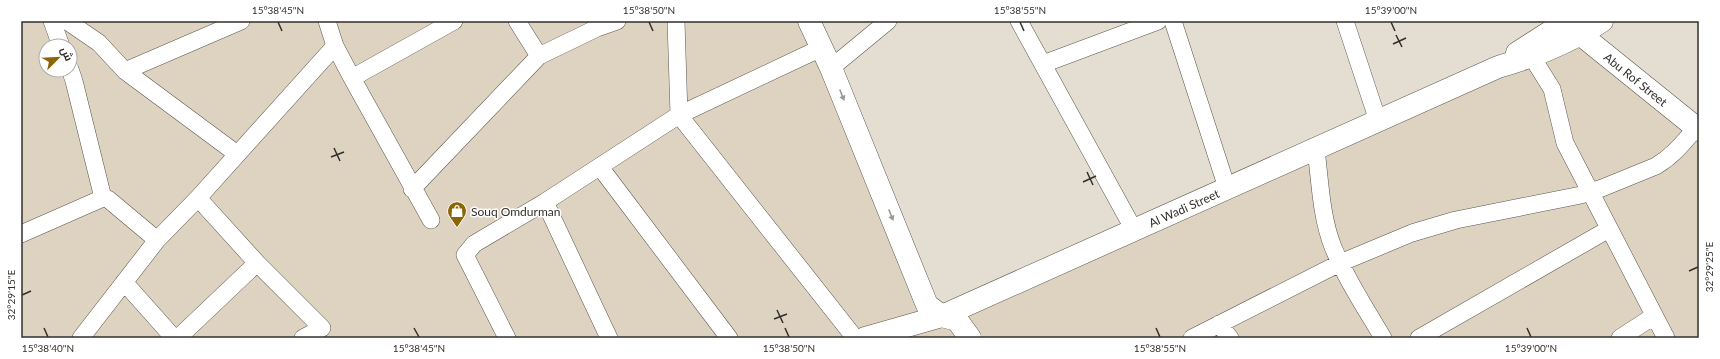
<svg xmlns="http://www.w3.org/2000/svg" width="1720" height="359" font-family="Lato,Cairo,sans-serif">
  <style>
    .built { fill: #ded3c1; fill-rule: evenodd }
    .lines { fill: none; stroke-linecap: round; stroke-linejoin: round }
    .street-casing { stroke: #5b564c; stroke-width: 18 }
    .secondary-casing { stroke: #5b564c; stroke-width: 23 }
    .street { stroke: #fff; stroke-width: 17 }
    .secondary { stroke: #fff; stroke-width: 22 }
    .oneway { fill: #989795 }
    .ticks { fill: none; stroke: #322f2b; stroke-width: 1.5 }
    .labels { text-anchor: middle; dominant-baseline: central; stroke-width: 3; stroke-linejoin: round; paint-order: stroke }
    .street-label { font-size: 12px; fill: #322f2b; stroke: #fff }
    .poi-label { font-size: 12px; fill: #322f2b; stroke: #fff; text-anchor: start }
    .neatline { fill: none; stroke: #322f2b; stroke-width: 1.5 }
    .ticks-label { font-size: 10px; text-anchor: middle; fill: #322f2b }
  </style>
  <rect width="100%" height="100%" fill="#e4ded2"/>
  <path class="built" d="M 21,21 L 805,21 L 928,314 L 1584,22 L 1699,141 L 1699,338 L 21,338 ZM 46,46 L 70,46 L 70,70 L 46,70 Z"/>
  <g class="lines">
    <g class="street-casing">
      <path id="street" d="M 52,21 L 61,46
        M 67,21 L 99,43 L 125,71 L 237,154
        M 327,21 L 335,46 L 352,78 L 431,220
        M 517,21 L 539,56
        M 676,21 L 679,115 L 855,338
        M 1019,21 L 1134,230
        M 1173,21 L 1227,188
        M 1345,21 L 1378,121
        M 1532,57 L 1552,89 L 1565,143 L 1666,338
        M 1043,64 L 1158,21
        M 831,68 L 888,21
        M 70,69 L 74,81 L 103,198
        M 125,71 L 241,21
        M 352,78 L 454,21
        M 1316,149 C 1320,181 1321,217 1333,247 C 1346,279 1366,309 1383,338
        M 600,167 L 729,338
        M 412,189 L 539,56 L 597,28 L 617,21
        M 198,198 L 257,263 L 322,328 L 303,338
        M 545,202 L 609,338
        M 21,234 L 103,198 L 108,199 L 157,240
        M 124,282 L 173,337 L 179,337 L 257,263
        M 1219,324 L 1230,338
        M 81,338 L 157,240 L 198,198 L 335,46
        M 507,338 L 465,255 L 474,244 L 545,202 L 679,115 L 821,48
        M 1192,338 L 1340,263 L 1412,233 L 1456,220 L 1581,195 L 1602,188 L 1656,166 C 1673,156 1683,143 1696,128
        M 1419,338 L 1609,229
        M 1620,338 L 1654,316"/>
    </g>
    <g class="secondary-casing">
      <g id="secondary">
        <path d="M 809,21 L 831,68 L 927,305 L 942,316 L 957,320 L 970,338"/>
        <path id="s1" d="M 1566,21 L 1580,34 L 1699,130"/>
        <path d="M 1517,53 L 1567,21"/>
        <path id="s2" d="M 865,338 L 942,316 L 1498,67 C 1536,56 1569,43 1602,21"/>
      </g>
    </g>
    <use href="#street" class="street"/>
    <use href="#secondary" class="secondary"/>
  </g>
  <defs><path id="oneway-solid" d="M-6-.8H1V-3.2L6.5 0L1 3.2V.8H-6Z"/></defs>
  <g class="oneway">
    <use href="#oneway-solid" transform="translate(842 95) rotate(68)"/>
    <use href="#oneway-solid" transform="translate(891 215) rotate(68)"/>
  </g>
  <path class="ticks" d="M 278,22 L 282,31M 649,22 L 653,31M 1020,22 L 1024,31M 1391,22 L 1395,31M 1396,35 L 1402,47M 1393,44 L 1406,38M 334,148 L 340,161M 331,157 L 344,152M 1087,172 L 1093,185M 1083,182 L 1096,176M 1689,271 L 1698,267M 22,295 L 31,291M 777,310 L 783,323M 774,319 L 787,314M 44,328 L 48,337M 414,328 L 419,337M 785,328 L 789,337M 1156,328 L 1160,337M 1527,328 L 1531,337"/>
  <defs>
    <g id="shop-pin" transform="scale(1)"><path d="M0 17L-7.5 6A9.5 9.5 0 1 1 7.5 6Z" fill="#8c6506" stroke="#fff"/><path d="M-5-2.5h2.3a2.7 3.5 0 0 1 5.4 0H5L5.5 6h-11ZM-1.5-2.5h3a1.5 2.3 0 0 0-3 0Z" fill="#fff"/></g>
  </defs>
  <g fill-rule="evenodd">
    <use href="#shop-pin" x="457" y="211"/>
  </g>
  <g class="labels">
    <g class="street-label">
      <text stroke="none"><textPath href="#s1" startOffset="91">Abu Rof Street</textPath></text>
      <text stroke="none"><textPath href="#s2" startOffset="345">Al Wadi Street</textPath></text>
    </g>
    <g class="poi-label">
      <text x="471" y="211">Souq Omdurman</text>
    </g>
  </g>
  <rect width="1720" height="359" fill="none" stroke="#ffffff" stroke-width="44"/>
  <g transform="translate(58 58) rotate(66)"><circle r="19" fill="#ffffff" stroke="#adacaa"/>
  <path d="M0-3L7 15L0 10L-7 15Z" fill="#8c6506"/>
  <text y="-6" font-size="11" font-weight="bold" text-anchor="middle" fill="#322f2b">ش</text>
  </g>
  <rect x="22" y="22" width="1676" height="315" class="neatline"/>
  <g class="ticks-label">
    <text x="278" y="14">15°38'45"N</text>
    <text x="649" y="14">15°38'50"N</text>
    <text x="1020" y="14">15°38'55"N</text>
    <text x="1391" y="14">15°39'00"N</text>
    <text transform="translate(1709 267) rotate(-90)" y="4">32°29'25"E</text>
    <text transform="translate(11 295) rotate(-90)" y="4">32°29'15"E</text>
    <text x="48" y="352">15°38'40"N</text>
    <text x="419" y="352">15°38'45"N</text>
    <text x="789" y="352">15°38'50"N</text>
    <text x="1160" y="352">15°38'55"N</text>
    <text x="1531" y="352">15°39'00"N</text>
  </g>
</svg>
